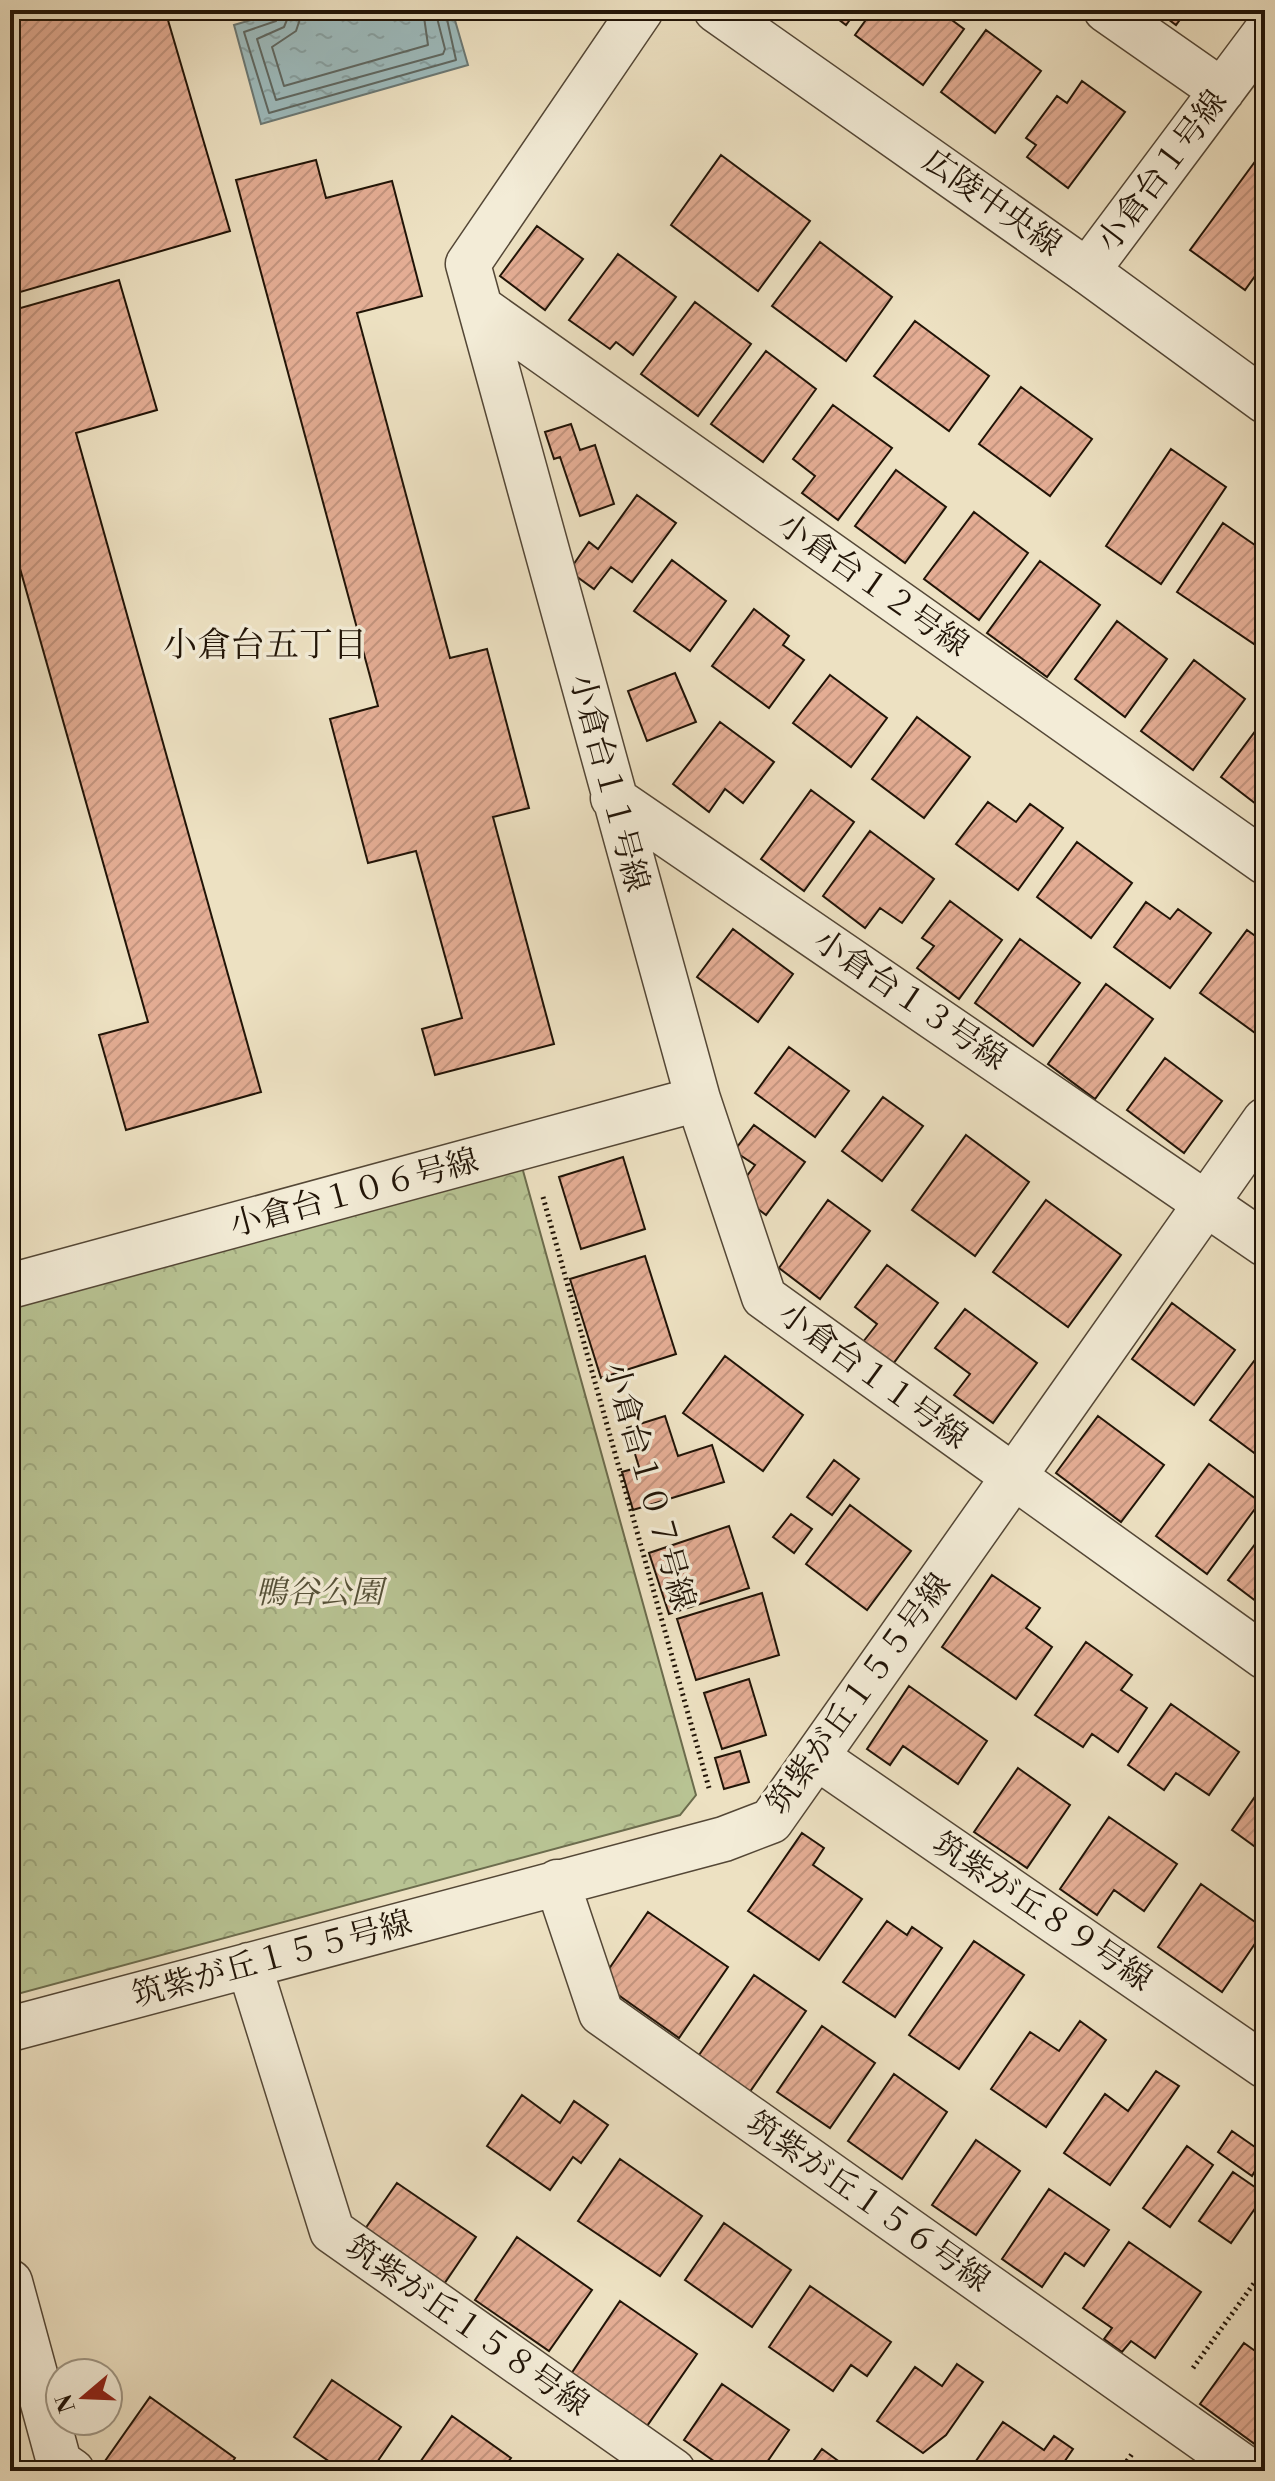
<svg xmlns="http://www.w3.org/2000/svg" width="1275" height="2481" font-family="'Libre Bodoni','Noto Serif JP',serif">
  <style>
    .park { fill: url(#park-crowns); stroke: #6c6c4d; stroke-width: 2 }
    .water { fill: url(#water-ripples); stroke: #6b7874; stroke-width: 2 }
    .lines { fill: none; stroke-linecap: round; stroke-linejoin: round }
    .shore { stroke: #5f6862; stroke-width: 2 }
    .building { fill: url(#building-hatch); stroke: #211407; stroke-width: 2 }
    .minor-casing { stroke: #544736; stroke-width: 47 }
    .tertiary-casing { stroke: #544736; stroke-width: 47 }
    .path { stroke: #211407; stroke-width: 5; stroke-dasharray: 2 4; stroke-linecap: butt }
    .minor { stroke: #f3ecd7; stroke-width: 44 }
    .tertiary { stroke: #f3ecd7; stroke-width: 44 }
    .labels { text-anchor: middle; dominant-baseline: central; stroke-width: 7; stroke-linejoin: round; paint-order: stroke }
    .street-label { font-size: 32px; fill: #211407; stroke: #f3ecd7 }
    .park-label { font-size: 32px; font-style: italic; fill: #565138; stroke: #f3ecd7 }
    .neighbourhood-label { font-size: 34px; fill: #211407; stroke: #f3ecd7 }
  </style>
  <defs>
    <pattern id="park-crowns" width="20" height="18" patternUnits="userSpaceOnUse" patternTransform="scale(2)"><rect width="20" height="18" fill="#b8c393"/><path d="M2 6a3 3 0 1 1 6 0M12 15a3 3 0 1 1 6 0" fill="none" stroke="#9ea77d"/></pattern>
    <pattern id="water-ripples" width="26" height="14" patternUnits="userSpaceOnUse" patternTransform="scale(2)"><rect width="26" height="14" fill="#9dbbbd"/><path d="M2 4q2-2 4 0t4 0M15 11q2-2 4 0t4 0" fill="none" stroke="#87a0a1"/></pattern>
    <pattern id="building-hatch" width="6" height="6" patternUnits="userSpaceOnUse" patternTransform="scale(2)"><rect width="6" height="6" fill="#e4ad94"/><path d="M-1 1l2-2M0 6l6-6M5 7l2-2" fill="none" stroke="#c3947e"/></pattern>
  </defs>
  <rect width="100%" height="100%" fill="#ede1c2"/>
  <filter id="stains"><feTurbulence type="fractalNoise" baseFrequency=".0025" numOctaves="4"/><feColorMatrix values="0 0 0 0 .2 0 0 0 0 .09 0 0 0 0 .02 0 0 0 .5 -.17"/></filter>
  <radialGradient id="worn" r=".72"><stop offset=".6" stop-color="#630" stop-opacity="0"/><stop offset="1" stop-color="#630" stop-opacity=".3"/></radialGradient>
  <path class="park" d="M 522,1167 L 696,1795 L 680,1815 L 10,1996 L 10,1307 Z"/>
  <path class="water" d="M 285,10 L 452,10 L 468,65 L 261,124 L 234,25 Z"/>
  <g class="lines">
    <path class="shore" d="M 281,10 L 276,21 L 244,32 L 269,113 L 456,60 L 445,10
      M 291,10 L 284,27 L 257,39 L 276,100 L 443,54 L 445,49 L 435,10
      M 303,10 L 296,31 L 272,47 L 284,86 L 428,45 L 423,10"/>
  </g>
  <path class="building" d="M 33,10 L 165,10 L 230,231 L 10,295 L 10,17 Z
    M 826,10 L 857,10 L 846,25 Z
    M 873,10 L 938,10 L 964,29 L 923,85 L 855,35 Z
    M 1156,10 L 1187,10 L 1176,25 Z
    M 986,30 L 1041,71 L 995,133 L 941,92 Z
    M 1082,81 L 1125,112 L 1068,188 L 1027,157 L 1036,145 L 1026,138 L 1057,96 L 1067,103 Z
    M 1265,148 L 1265,262 L 1245,290 L 1190,250 Z
    M 721,155 L 810,221 L 758,291 L 671,225 Z
    M 316,160 L 326,198 L 392,181 L 422,296 L 357,313 L 450,658 L 487,649 L 529,808 L 493,817 L 554,1044 L 435,1075 L 422,1029 L 462,1018 L 416,851 L 368,863 L 330,719 L 378,706 L 236,180 Z
    M 537,226 L 583,259 L 545,310 L 500,276 Z
    M 820,242 L 892,297 L 846,361 L 772,306 Z
    M 618,254 L 676,297 L 633,355 L 616,342 L 610,349 L 569,320 Z
    M 119,280 L 157,410 L 76,433 L 261,1092 L 126,1130 L 99,1035 L 148,1022 L 10,533 L 10,311 Z
    M 695,302 L 751,344 L 698,416 L 641,374 Z
    M 915,321 L 989,376 L 949,431 L 874,376 Z
    M 766,351 L 816,389 L 763,462 L 711,424 Z
    M 1021,387 L 1092,439 L 1050,496 L 979,444 Z
    M 833,405 L 892,448 L 838,520 L 802,493 L 815,476 L 793,459 Z
    M 571,424 L 580,450 L 595,445 L 614,504 L 580,516 L 560,457 L 554,459 L 545,432 Z
    M 1171,449 L 1226,487 L 1161,584 L 1106,546 Z
    M 896,470 L 946,507 L 905,563 L 855,526 Z
    M 637,495 L 676,523 L 632,582 L 611,567 L 594,589 L 569,571 L 589,542 L 598,549 Z
    M 974,512 L 1028,553 L 979,620 L 924,579 Z
    M 1223,523 L 1265,552 L 1265,634 L 1257,646 L 1177,592 Z
    M 672,560 L 726,601 L 690,651 L 634,611 Z
    M 1040,561 L 1100,605 L 1047,677 L 987,633 Z
    M 754,609 L 789,636 L 783,645 L 804,660 L 769,708 L 712,666 Z
    M 1117,621 L 1167,659 L 1125,717 L 1075,679 Z
    M 1194,660 L 1245,699 L 1193,770 L 1141,731 Z
    M 675,673 L 696,722 L 647,741 L 628,691 Z
    M 830,675 L 887,718 L 851,767 L 793,723 Z
    M 917,717 L 970,757 L 924,818 L 872,779 Z
    M 1265,718 L 1265,811 L 1221,777 Z
    M 720,722 L 774,762 L 743,803 L 725,789 L 709,812 L 673,784 Z
    M 811,790 L 854,822 L 804,891 L 761,859 Z
    M 988,802 L 1016,822 L 1030,804 L 1063,828 L 1018,890 L 956,844 Z
    M 870,831 L 934,879 L 902,923 L 880,908 L 865,928 L 823,896 Z
    M 1077,842 L 1132,883 L 1091,938 L 1037,897 Z
    M 950,901 L 1002,940 L 959,999 L 917,968 L 934,946 L 922,938 Z
    M 1146,902 L 1170,919 L 1178,909 L 1211,933 L 1170,988 L 1114,947 Z
    M 733,929 L 793,974 L 758,1022 L 697,977 Z
    M 1247,930 L 1265,943 L 1265,1033 L 1262,1038 L 1200,993 Z
    M 1020,939 L 1080,983 L 1033,1046 L 975,1003 Z
    M 1106,984 L 1153,1019 L 1095,1099 L 1048,1064 Z
    M 789,1047 L 849,1091 L 815,1137 L 755,1093 Z
    M 1165,1058 L 1222,1101 L 1184,1153 L 1127,1110 Z
    M 883,1097 L 923,1126 L 882,1181 L 842,1151 Z
    M 754,1125 L 805,1162 L 766,1215 L 735,1192 L 755,1165 L 734,1151 Z
    M 966,1135 L 1029,1182 L 975,1256 L 912,1210 Z
    M 623,1157 L 645,1229 L 581,1249 L 559,1177 Z
    M 828,1200 L 870,1231 L 820,1299 L 779,1268 Z
    M 1046,1200 L 1121,1255 L 1068,1327 L 993,1272 Z
    M 645,1256 L 676,1354 L 601,1378 L 570,1279 Z
    M 887,1265 L 938,1303 L 893,1364 L 863,1342 L 877,1324 L 855,1307 Z
    M 1172,1303 L 1235,1350 L 1194,1405 L 1132,1359 Z
    M 965,1309 L 1037,1363 L 993,1423 L 954,1395 L 970,1374 L 935,1348 Z
    M 725,1356 L 803,1415 L 763,1471 L 683,1413 Z
    M 1254,1361 L 1265,1368 L 1265,1461 L 1210,1420 Z
    M 665,1416 L 678,1456 L 712,1445 L 724,1482 L 633,1510 L 622,1472 L 639,1467 L 627,1428 Z
    M 1098,1416 L 1164,1465 L 1121,1522 L 1056,1473 Z
    M 834,1460 L 859,1479 L 832,1515 L 807,1497 Z
    M 1209,1464 L 1260,1502 L 1207,1574 L 1156,1536 Z
    M 850,1505 L 911,1551 L 867,1610 L 806,1564 Z
    M 791,1514 L 812,1529 L 794,1553 L 773,1537 Z
    M 729,1526 L 749,1588 L 669,1614 L 649,1553 Z
    M 1265,1531 L 1265,1608 L 1228,1580 Z
    M 992,1575 L 1040,1608 L 1026,1628 L 1052,1647 L 1016,1699 L 942,1647 Z
    M 762,1593 L 779,1655 L 696,1680 L 677,1619 Z
    M 1086,1642 L 1132,1675 L 1121,1690 L 1147,1708 L 1118,1752 L 1092,1734 L 1083,1747 L 1035,1715 Z
    M 749,1679 L 766,1735 L 722,1749 L 704,1693 Z
    M 909,1686 L 987,1741 L 958,1784 L 903,1746 L 890,1765 L 867,1749 Z
    M 1171,1704 L 1239,1752 L 1209,1795 L 1176,1773 L 1164,1790 L 1128,1765 Z
    M 740,1751 L 749,1782 L 724,1789 L 715,1758 Z
    M 1018,1768 L 1070,1805 L 1027,1868 L 974,1832 Z
    M 1265,1782 L 1265,1854 L 1232,1830 Z
    M 1109,1817 L 1177,1864 L 1144,1911 L 1114,1890 L 1097,1915 L 1060,1889 Z
    M 802,1833 L 824,1848 L 813,1865 L 862,1899 L 819,1960 L 748,1911 Z
    M 1201,1884 L 1265,1929 L 1222,1992 L 1158,1947 Z
    M 648,1912 L 728,1967 L 679,2038 L 600,1982 Z
    M 887,1921 L 907,1935 L 912,1927 L 942,1948 L 895,2017 L 843,1982 Z
    M 974,1941 L 1024,1975 L 959,2069 L 909,2035 Z
    M 754,1975 L 806,2011 L 749,2093 L 697,2058 Z
    M 1080,2021 L 1106,2040 L 1046,2127 L 991,2089 L 1030,2032 L 1059,2051 Z
    M 822,2026 L 875,2063 L 830,2128 L 777,2092 Z
    M 1156,2071 L 1179,2086 L 1110,2185 L 1064,2153 L 1105,2094 L 1128,2111 Z
    M 894,2074 L 947,2112 L 902,2179 L 848,2141 Z
    M 522,2095 L 560,2123 L 574,2101 L 608,2125 L 581,2163 L 573,2157 L 550,2190 L 487,2146 Z
    M 1232,2131 L 1265,2154 L 1252,2176 L 1218,2152 Z
    M 976,2140 L 1020,2171 L 976,2235 L 932,2205 Z
    M 1187,2146 L 1213,2165 L 1170,2227 L 1143,2208 Z
    M 620,2159 L 702,2216 L 660,2276 L 578,2221 Z
    M 1233,2172 L 1265,2194 L 1231,2243 L 1199,2221 Z
    M 397,2183 L 476,2237 L 444,2284 L 365,2229 Z
    M 1049,2189 L 1109,2230 L 1084,2266 L 1065,2253 L 1042,2287 L 1002,2259 Z
    M 724,2223 L 791,2270 L 752,2327 L 685,2280 Z
    M 517,2237 L 592,2290 L 549,2351 L 475,2300 Z
    M 1129,2242 L 1201,2292 L 1155,2358 L 1131,2341 L 1122,2352 L 1104,2339 L 1112,2328 L 1083,2308 Z
    M 810,2286 L 891,2342 L 867,2376 L 851,2365 L 833,2391 L 769,2347 Z
    M 620,2301 L 697,2354 L 647,2426 L 571,2374 Z
    M 1244,2343 L 1265,2358 L 1265,2432 L 1256,2445 L 1200,2404 Z
    M 957,2364 L 983,2382 L 946,2435 L 923,2453 L 877,2421 L 915,2367 L 942,2386 Z
    M 332,2380 L 401,2427 L 371,2471 L 343,2471 L 294,2437 Z
    M 722,2384 L 789,2430 L 761,2471 L 728,2471 L 684,2440 Z
    M 150,2397 L 235,2458 L 226,2471 L 119,2471 L 105,2461 Z
    M 452,2416 L 511,2458 L 501,2471 L 414,2471 Z
    M 1003,2422 L 1044,2450 L 1054,2436 L 1073,2449 L 1058,2471 L 969,2471 Z
    M 822,2449 L 848,2468 L 853,2471 L 806,2471 Z"/>
  <g class="lines">
    <g class="minor-casing">
      <path id="minor" d="M 641,10 L 468,264 L 698,1099 L 764,1297 L 1265,1657
        M 1106,10 L 1222,91
        M 1087,271 L 1265,33
        M 481,308 L 1265,862
        M 613,798 L 1265,1244
        M 10,1286 L 698,1099
        M 818,1758 L 1265,2066
        M 557,1882 L 601,2013 L 1249,2471
        M 249,1965 L 332,2231 L 673,2471
        M 10,2029 L 724,1839 L 771,1821 L 1265,1120
        M 10,2282 L 59,2462 L 72,2471"/>
    </g>
    <g class="tertiary-casing">
      <path id="tertiary" d="M 716,10 L 1087,271 L 1265,401"/>
    </g>
    <path class="path" d="M 543,1197 L 709,1788
      M 1193,2368 L 1265,2268
      M 1120,2471 L 1132,2454"/>
    <use href="#minor" class="minor"/>
    <use href="#tertiary" class="tertiary"/>
  </g>
  <g class="labels">
    <g class="street-label">
      <text transform="translate(1162 171) rotate(-53)">小倉台１号線</text>
      <text transform="translate(992 203) rotate(35)">広陵中央線</text>
      <text transform="translate(873 585) rotate(35)">小倉台１２号線</text>
      <text transform="translate(609 783) rotate(75)">小倉台１１号線</text>
      <text transform="translate(910 1000) rotate(34)">小倉台１３号線</text>
      <text transform="translate(354 1193) rotate(-15)">小倉台１０６号線</text>
      <text transform="translate(873 1376) rotate(36)">小倉台１１号線</text>
      <text transform="translate(649 1486) rotate(74)">小倉台１０７号線</text>
      <text transform="translate(859 1694) rotate(-54)">筑紫が丘１５５号線</text>
      <text transform="translate(1042 1912) rotate(34)">筑紫が丘８９号線</text>
      <text transform="translate(272 1959) rotate(-15)">筑紫が丘１５５号線</text>
      <text transform="translate(868 2202) rotate(35)">筑紫が丘１５６号線</text>
      <text transform="translate(467 2326) rotate(35)">筑紫が丘１５８号線</text>
    </g>
    <g class="park-label">
      <text x="319" y="1593">鴨谷公園</text>
    </g>
    <g class="neighbourhood-label">
      <text x="265" y="646">小倉台五丁目</text>
    </g>
  </g>
  <rect width="1275" height="2481" fill="none" stroke="#ede1c2" stroke-width="40"/>
  <rect x="12" y="12" width="1251" height="2457" fill="none" stroke="#211407" stroke-width="4"/>
  <rect x="20" y="20" width="1235" height="2441" fill="none" stroke="#211407" stroke-width="2"/>
  <g transform="translate(84 2397) rotate(251)"><circle r="38" fill="#f3ecd7" stroke="#9f9684" stroke-width="2"/>
  <path d="M0-6L14 30L0 20L-14 30Z" fill="#8f2418"/>
  <text y="-12" font-size="22" font-weight="bold" text-anchor="middle" fill="#211407">N</text>
  </g>
  <rect width="100%" height="100%" filter="url(#stains)"/>
  <rect width="100%" height="100%" fill="url(#worn)"/>
</svg>
